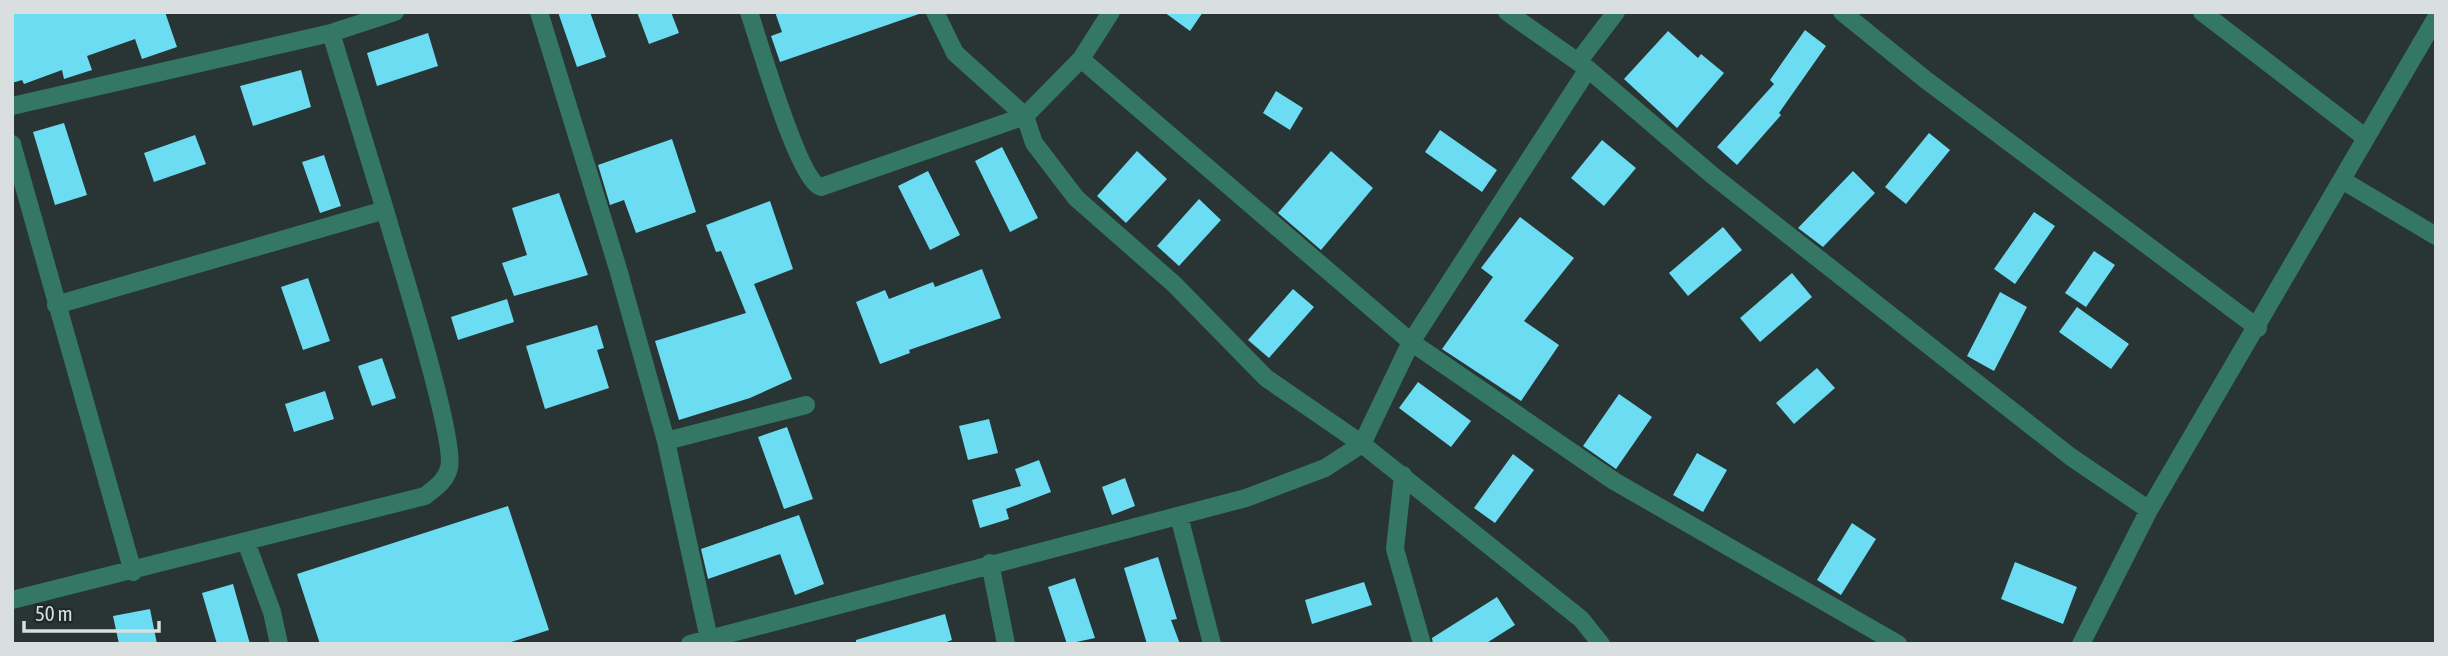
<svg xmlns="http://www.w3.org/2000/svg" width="2448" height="656" font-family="'Asap Condensed',sans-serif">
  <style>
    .building { fill: #6bdcf1 }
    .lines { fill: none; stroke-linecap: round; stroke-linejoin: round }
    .street { stroke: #337764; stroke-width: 18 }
  </style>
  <rect width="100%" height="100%" fill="#293534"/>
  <path class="building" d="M 12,12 L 165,12 L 177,47 L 142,59 L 135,39 L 87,56 L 92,70 L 64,79 L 62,70 L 24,84 L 22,80 L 12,83 Z
    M 558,12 L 590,12 L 606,57 L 577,67 Z
    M 637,12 L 671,12 L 679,33 L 649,44 Z
    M 775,12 L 919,12 L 919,14 L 780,62 L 771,36 L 782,32 Z
    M 1164,12 L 1203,12 L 1190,31 Z
    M 1805,30 L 1826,46 L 1779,113 L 1781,115 L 1737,165 L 1717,147 L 1774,84 L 1770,80 Z
    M 1668,31 L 1698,58 L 1701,54 L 1724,73 L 1677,128 L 1624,79 Z
    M 428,33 L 438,66 L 377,86 L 367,53 Z
    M 301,70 L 311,107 L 253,126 L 240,86 Z
    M 1276,91 L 1303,108 L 1290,130 L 1263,113 Z
    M 64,123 L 87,195 L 55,205 L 33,132 Z
    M 1440,130 L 1497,170 L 1482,192 L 1425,152 Z
    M 1929,133 L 1950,150 L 1906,204 L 1885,187 Z
    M 195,135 L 206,164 L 154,182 L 144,153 Z
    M 672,139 L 696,212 L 636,233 L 624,200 L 610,205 L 598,165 Z
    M 1602,140 L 1636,168 L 1604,206 L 1571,178 Z
    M 1002,147 L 1038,218 L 1010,232 L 975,161 Z
    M 1137,151 L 1167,179 L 1126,223 L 1097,196 Z
    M 1331,151 L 1373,188 L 1321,250 L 1278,213 Z
    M 324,155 L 341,206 L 320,213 L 302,162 Z
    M 928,171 L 960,235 L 930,250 L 898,186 Z
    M 1853,171 L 1875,193 L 1823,247 L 1798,228 Z
    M 559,193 L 588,275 L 514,296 L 502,263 L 527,255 L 512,208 Z
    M 1199,199 L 1221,220 L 1179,266 L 1157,246 Z
    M 770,201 L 793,269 L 754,284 L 792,379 L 750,398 L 679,420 L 655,341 L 746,313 L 721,251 L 716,252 L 706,225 Z
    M 2034,212 L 2055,226 L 2015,284 L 1994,269 Z
    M 1520,217 L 1574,258 L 1524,321 L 1559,345 L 1521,401 L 1442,349 L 1493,277 L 1481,268 Z
    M 1723,227 L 1742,250 L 1688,296 L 1669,273 Z
    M 2094,251 L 2115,265 L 2086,307 L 2065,293 Z
    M 982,269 L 1001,318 L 909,350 L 910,353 L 880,364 L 856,302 L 885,290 L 889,299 L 933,282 L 935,287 Z
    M 1792,273 L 1812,297 L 1760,342 L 1740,318 Z
    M 308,278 L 330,341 L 303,350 L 281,287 Z
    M 1293,289 L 1314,307 L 1269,358 L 1248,340 Z
    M 2000,292 L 2027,307 L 1994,371 L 1967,356 Z
    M 507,299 L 514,322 L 458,340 L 451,317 Z
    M 2077,307 L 2129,344 L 2111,369 L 2059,332 Z
    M 597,325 L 604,348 L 597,350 L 609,388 L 545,409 L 526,346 Z
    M 382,358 L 396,398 L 372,406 L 358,366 Z
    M 1817,368 L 1835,388 L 1794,424 L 1776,403 Z
    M 1418,382 L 1471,421 L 1451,447 L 1399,408 Z
    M 325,391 L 334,419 L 294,432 L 285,404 Z
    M 1619,394 L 1652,417 L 1616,469 L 1583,446 Z
    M 989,419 L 998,453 L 968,460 L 959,426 Z
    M 787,427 L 813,499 L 784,509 L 758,437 Z
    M 1697,453 L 1727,470 L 1703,512 L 1673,495 Z
    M 1513,454 L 1534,470 L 1495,523 L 1474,508 Z
    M 1039,460 L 1051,492 L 1006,509 L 1009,519 L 980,528 L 972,500 L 1021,486 L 1015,469 Z
    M 1125,478 L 1135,506 L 1112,515 L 1102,487 Z
    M 508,506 L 549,630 L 505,644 L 320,644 L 297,574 Z
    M 799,515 L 824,584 L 795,595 L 780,554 L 708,579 L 701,549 Z
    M 1852,523 L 1876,539 L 1841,595 L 1817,580 Z
    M 1158,557 L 1177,619 L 1171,620 L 1180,644 L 1147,644 L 1124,568 Z
    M 2015,562 L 2077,587 L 2063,624 L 2001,599 Z
    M 1075,578 L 1095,638 L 1067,644 L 1048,587 Z
    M 1364,582 L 1372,605 L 1312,624 L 1305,600 Z
    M 233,584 L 250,644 L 217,644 L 202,593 Z
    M 1497,597 L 1515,625 L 1485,644 L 1433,644 L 1432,638 Z
    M 150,609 L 157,644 L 119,644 L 113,616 Z
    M 945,614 L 952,640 L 941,644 L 856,644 L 856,640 Z"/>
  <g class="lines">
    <path class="street" d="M 539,12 L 618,269 L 666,441 L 709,639
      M 749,12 C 759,41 798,180 821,187 L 1025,116 L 1081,59 L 1111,12
      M 935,12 L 955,53 L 1025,116 L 1034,143 L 1076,198 L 1174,284 L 1266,378 L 1362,444 L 1581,619 L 1601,644
      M 1507,12 L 1588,69 L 1712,175 L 2071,457 L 2149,510
      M 1842,12 L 1926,80 L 2258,328
      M 2202,12 L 2366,138
      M 331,33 L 385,210
      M 1081,59 L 1411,342 L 1614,481 L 1898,644
      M 1578,62 L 1616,12
      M 12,106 L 331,33 L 395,12
      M 12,144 L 133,572
      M 2342,180 L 2436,236
      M 666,441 L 806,405
      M 1403,475 L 1395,549 L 1422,644
      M 1179,516 L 1212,644
      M 246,542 L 272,612 L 279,644
      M 990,563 L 1006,644
      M 12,600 L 425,496 C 435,488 446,481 449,468 C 457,440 396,250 385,210 L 56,305
      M 690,644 L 1246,498 L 1325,468 L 1362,444 L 1411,342 L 1588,69
      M 2081,644 L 2149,510 L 2436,18"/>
  </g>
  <rect width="2448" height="656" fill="none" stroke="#d8dfde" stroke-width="28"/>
  <path d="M24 621v10h135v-10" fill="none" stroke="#d8dfde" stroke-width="3.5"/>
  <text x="35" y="621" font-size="21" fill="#d8dfde" stroke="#1f2b2a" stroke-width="5" paint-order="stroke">50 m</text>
</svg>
